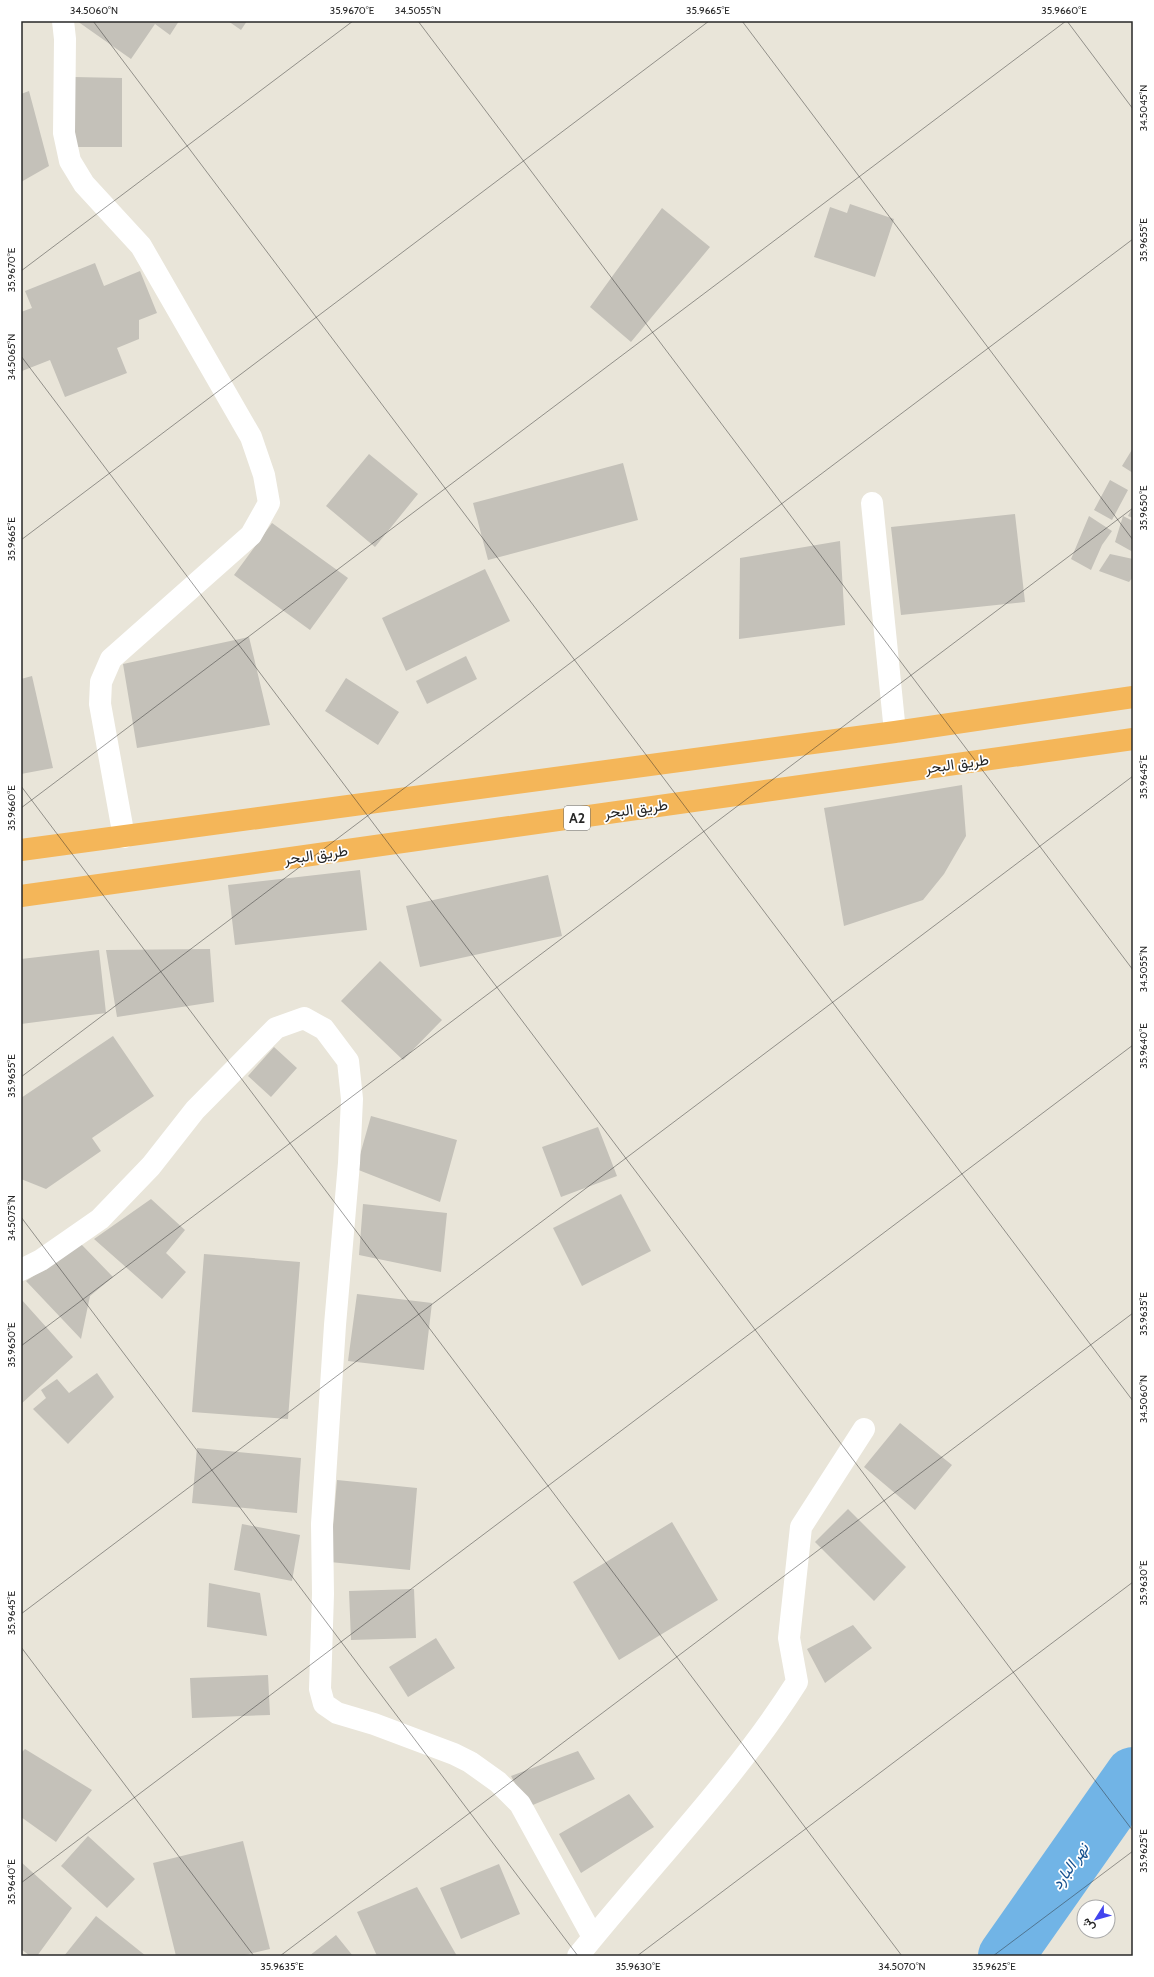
<svg xmlns="http://www.w3.org/2000/svg" width="1154" height="1977" font-family="Cabin,Vazirmatn,sans-serif">
  <style>
    .lines { fill: none; stroke-linecap: round; stroke-linejoin: round }
    .river { stroke: #71b4e6; stroke-width: 56 }
    .building { fill: #c4c1b9 }
    .street { stroke: #fff; stroke-width: 22 }
    .highway { stroke: #f4b659; stroke-width: 22 }
    .ticks { fill: none; stroke: #272727; stroke-width: 1; stroke-opacity: 0.45 }
    .labels { text-anchor: middle; dominant-baseline: central; stroke-width: 3.5; stroke-linejoin: round; paint-order: stroke }
    .shield { fill: #fff; stroke: #686868; stroke-width: 1 }
    .shield-label { font-size: 14px; font-weight: bold; fill: #272727 }
    .street-label { font-size: 15px; fill: #272727; stroke: #fff }
    .water-label { font-size: 16px; font-style: italic; fill: #15508e; stroke: #fff }
    .neatline { fill: none; stroke: #272727; stroke-width: 1.5 }
    .ticks-label { font-size: 10px; text-anchor: middle; fill: #272727 }
  </style>
  <rect width="100%" height="100%" fill="#e9e5d9"/>
  <g class="lines">
    <path class="river" d="M 1006,1956 L 1133,1775"/>
  </g>
  <path class="building" d="M 77,21 L 179,21 L 170,35 L 155,24 L 131,59 Z
    M 228,21 L 247,21 L 241,30 Z
    M 74,77 L 122,78 L 122,147 L 74,147 Z
    M 29,91 L 49,166 L 21,182 L 21,94 Z
    M 850,204 L 894,219 L 875,277 L 814,257 L 830,207 L 847,213 Z
    M 662,208 L 710,247 L 631,342 L 590,307 Z
    M 95,263 L 104,286 L 140,271 L 157,313 L 139,320 L 139,339 L 117,348 L 127,373 L 65,397 L 50,360 L 22,371 L 21,367 L 21,312 L 32,308 L 25,291 Z
    M 1133,448 L 1133,473 L 1122,466 Z
    M 369,454 L 418,494 L 375,547 L 326,506 Z
    M 623,463 L 638,520 L 488,560 L 473,503 Z
    M 1110,480 L 1128,490 L 1112,520 L 1094,510 Z
    M 1133,506 L 1133,518 L 1128,516 Z
    M 1015,514 L 1025,602 L 901,615 L 891,527 Z
    M 1089,516 L 1112,531 L 1102,545 L 1091,570 L 1071,559 Z
    M 1123,516 L 1133,521 L 1133,552 L 1115,542 Z
    M 272,523 L 348,578 L 310,630 L 234,575 Z
    M 840,541 L 845,625 L 739,639 L 740,558 Z
    M 1110,554 L 1133,559 L 1133,577 L 1129,582 L 1099,571 Z
    M 485,569 L 510,621 L 406,671 L 382,618 Z
    M 249,637 L 270,725 L 137,748 L 123,664 Z
    M 466,656 L 477,679 L 427,704 L 416,681 Z
    M 32,676 L 53,768 L 21,774 L 21,679 Z
    M 346,678 L 399,712 L 378,745 L 325,711 Z
    M 962,785 L 966,836 L 944,874 L 923,900 L 844,926 L 824,808 Z
    M 360,870 L 367,930 L 235,945 L 228,885 Z
    M 548,875 L 562,936 L 420,967 L 406,906 Z
    M 210,949 L 214,1002 L 117,1017 L 106,950 Z
    M 99,950 L 106,1013 L 21,1024 L 21,959 Z
    M 380,961 L 442,1020 L 403,1060 L 341,1001 Z
    M 113,1036 L 154,1096 L 92,1138 L 101,1151 L 46,1189 L 21,1179 L 21,1098 Z
    M 274,1047 L 297,1068 L 271,1097 L 248,1076 Z
    M 371,1116 L 457,1140 L 440,1202 L 356,1169 Z
    M 598,1127 L 617,1176 L 561,1197 L 542,1147 Z
    M 621,1194 L 651,1251 L 582,1286 L 553,1228 Z
    M 151,1199 L 185,1230 L 166,1253 L 186,1272 L 162,1299 L 94,1239 Z
    M 363,1204 L 447,1213 L 441,1272 L 359,1255 Z
    M 81,1244 L 113,1277 L 90,1296 L 81,1339 L 26,1281 Z
    M 204,1254 L 300,1262 L 288,1419 L 192,1412 Z
    M 357,1294 L 432,1303 L 424,1370 L 348,1361 Z
    M 21,1299 L 73,1357 L 21,1404 Z
    M 97,1373 L 114,1397 L 68,1444 L 33,1409 L 46,1398 L 41,1390 L 57,1379 L 69,1393 Z
    M 900,1423 L 952,1465 L 915,1510 L 864,1467 Z
    M 197,1448 L 301,1458 L 297,1513 L 192,1503 Z
    M 337,1480 L 417,1488 L 410,1570 L 330,1562 Z
    M 848,1509 L 906,1567 L 874,1601 L 815,1542 Z
    M 672,1522 L 718,1600 L 619,1660 L 573,1582 Z
    M 242,1524 L 300,1535 L 292,1581 L 234,1570 Z
    M 209,1583 L 260,1593 L 267,1636 L 207,1627 Z
    M 414,1589 L 416,1638 L 351,1640 L 349,1591 Z
    M 853,1625 L 872,1648 L 825,1683 L 807,1649 Z
    M 436,1638 L 455,1668 L 408,1697 L 389,1667 Z
    M 268,1675 L 270,1715 L 192,1718 L 190,1678 Z
    M 25,1749 L 92,1790 L 56,1842 L 21,1817 L 21,1753 Z
    M 578,1751 L 595,1779 L 528,1807 L 511,1776 Z
    M 629,1794 L 654,1827 L 581,1873 L 559,1834 Z
    M 88,1836 L 135,1879 L 107,1908 L 61,1866 Z
    M 243,1841 L 270,1949 L 240,1956 L 176,1956 L 153,1863 Z
    M 21,1862 L 72,1908 L 37,1956 L 30,1956 L 21,1949 Z
    M 499,1864 L 520,1914 L 461,1939 L 440,1888 Z
    M 417,1887 L 457,1956 L 377,1956 L 357,1912 Z
    M 96,1916 L 146,1956 L 64,1956 Z
    M 336,1935 L 353,1956 L 309,1956 Z"/>
  <g class="lines">
    <path class="street" d="M 63,21 L 65,39 L 64,133 L 70,161 L 84,184 L 141,246 L 251,437 L 264,475 L 269,503 L 251,535 L 111,659 L 101,682 L 100,704 L 124,837
      M 872,503 L 895,732
      M 21,1270 L 41,1260 L 100,1219 L 151,1166 L 195,1110 L 276,1028 L 304,1018 L 324,1029 L 348,1061 L 352,1099 L 349,1163 L 335,1325 L 322,1524 L 323,1594 L 320,1689 L 324,1704 L 337,1713 L 374,1724 L 454,1754 L 470,1762 L 498,1782 L 520,1804 L 593,1937
      M 578,1956 C 651,1865 734,1781 797,1682 L 789,1638 L 801,1527 L 864,1429"/>
    <path class="highway" d="M 21,850 L 895,732 L 1133,697
      M 21,896 L 1133,739"/>
  </g>
  <path class="ticks" d="M 93,21 L 1133,1401M 418,21 L 1133,970M 742,21 L 1133,540M 1067,21 L 1133,109M 21,271 L 353,21M 21,356 L 1133,1831M 21,540 L 709,21M 21,786 L 902,1956M 21,808 L 1066,21M 21,1077 L 1133,239M 21,1217 L 578,1956M 21,1346 L 1133,508M 21,1614 L 1133,776M 21,1647 L 254,1956M 21,1883 L 1133,1045M 280,1956 L 1133,1313M 637,1956 L 1133,1582M 993,1956 L 1133,1851"/>
  <g class="labels">
    <rect class="shield" x="564" y="806" width="26" height="24" rx="3"/>
    <g class="shield-label">
      <text x="577" y="818">A2</text>
    </g>
    <g class="street-label">
      <text transform="translate(957 764) rotate(-8)">طريق البحر</text>
      <text transform="translate(636 809) rotate(-8)">طريق البحر</text>
      <text transform="translate(316 855) rotate(-8)">طريق البحر</text>
    </g>
    <g class="water-label">
      <text transform="translate(1070 1866) rotate(-55)">نهر البارد</text>
    </g>
  </g>
  <rect width="1154" height="1977" fill="none" stroke="#ffffff" stroke-width="44"/>
  <g transform="translate(1096 1919) rotate(233)"><circle r="19" fill="#ffffff" stroke="#a9a9a9"/>
  <path d="M0-3L7 15L0 10L-7 15Z" fill="#4144ee"/>
  <text y="-6" font-size="11" font-weight="bold" text-anchor="middle" fill="#272727">ش</text>
  </g>
  <rect x="22" y="22" width="1110" height="1933" class="neatline"/>
  <g class="ticks-label">
    <text x="94" y="14">34.5060°N</text>
    <text x="352" y="14">35.9670°E</text>
    <text x="418" y="14">34.5055°N</text>
    <text x="708" y="14">35.9665°E</text>
    <text x="1064" y="14">35.9660°E</text>
    <text transform="translate(1143 108) rotate(-90)" y="4">34.5045°N</text>
    <text transform="translate(1143 240) rotate(-90)" y="4">35.9655°E</text>
    <text transform="translate(11 270) rotate(-90)" y="4">35.9670°E</text>
    <text transform="translate(11 357) rotate(-90)" y="4">34.5065°N</text>
    <text transform="translate(1143 508) rotate(-90)" y="4">35.9650°E</text>
    <text transform="translate(11 539) rotate(-90)" y="4">35.9665°E</text>
    <text transform="translate(1143 777) rotate(-90)" y="4">35.9645°E</text>
    <text transform="translate(11 808) rotate(-90)" y="4">35.9660°E</text>
    <text transform="translate(1143 969) rotate(-90)" y="4">34.5055°N</text>
    <text transform="translate(1143 1046) rotate(-90)" y="4">35.9640°E</text>
    <text transform="translate(11 1076) rotate(-90)" y="4">35.9655°E</text>
    <text transform="translate(11 1218) rotate(-90)" y="4">34.5075°N</text>
    <text transform="translate(1143 1314) rotate(-90)" y="4">35.9635°E</text>
    <text transform="translate(11 1345) rotate(-90)" y="4">35.9650°E</text>
    <text transform="translate(1143 1399) rotate(-90)" y="4">34.5060°N</text>
    <text transform="translate(1143 1583) rotate(-90)" y="4">35.9630°E</text>
    <text transform="translate(11 1613) rotate(-90)" y="4">35.9645°E</text>
    <text transform="translate(1143 1851) rotate(-90)" y="4">35.9625°E</text>
    <text transform="translate(11 1882) rotate(-90)" y="4">35.9640°E</text>
    <text x="282" y="1970">35.9635°E</text>
    <text x="638" y="1970">35.9630°E</text>
    <text x="902" y="1970">34.5070°N</text>
    <text x="994" y="1970">35.9625°E</text>
  </g>
</svg>
